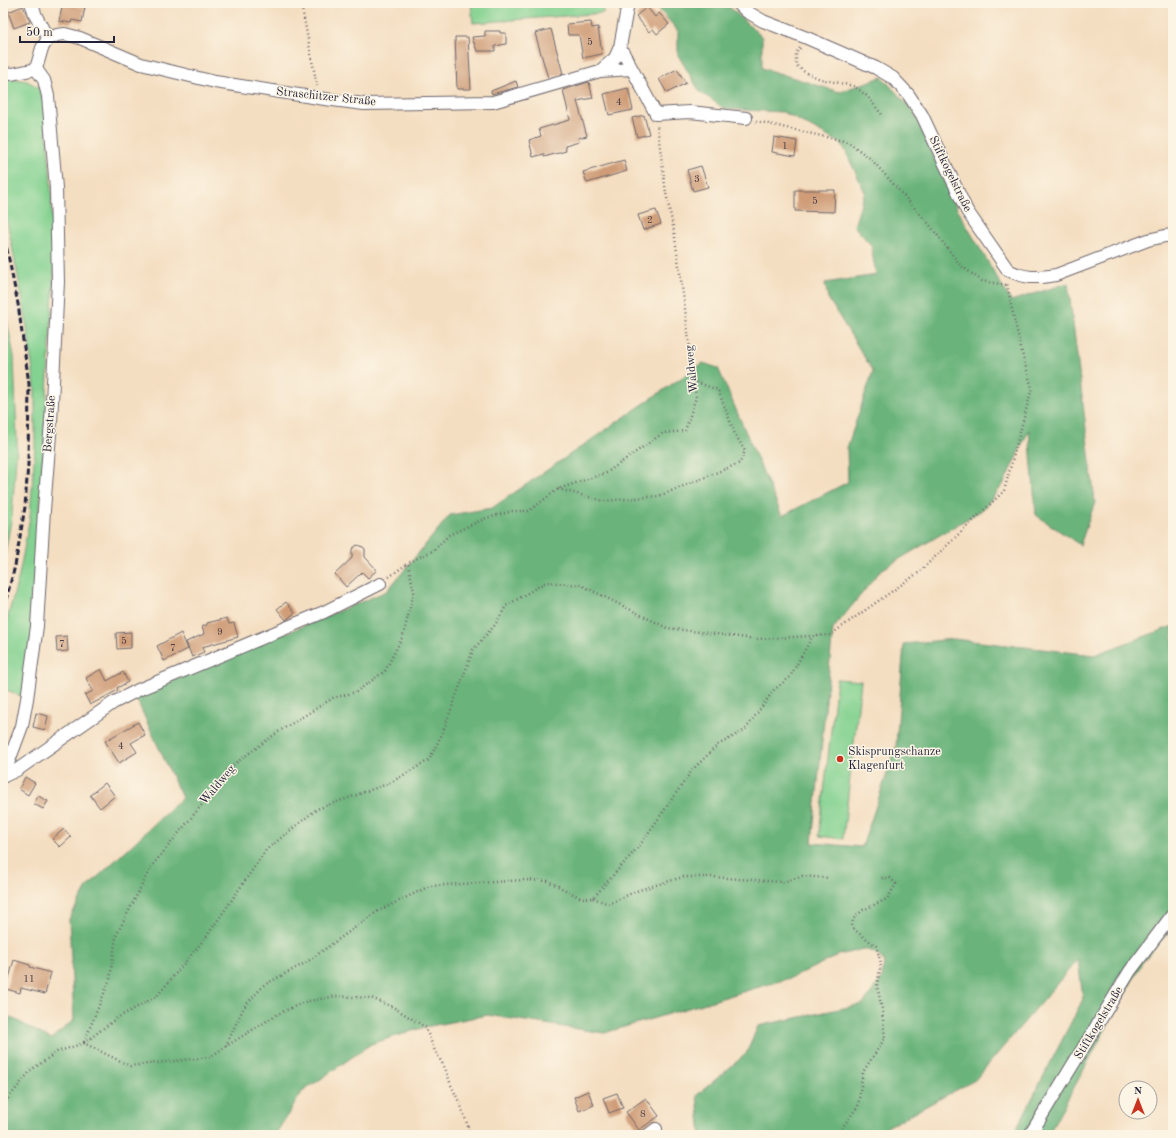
<svg xmlns="http://www.w3.org/2000/svg" width="1176" height="1138" font-family="'Old Standard TT',serif">
  <style>
    .green { fill: #84d291; stroke: #537a66 }
    .forest { fill: #6bb47b; stroke: #466b5b }
    .building { fill: #cf9c77 }
    .lines { fill: none; stroke-linecap: round; stroke-linejoin: round }
    .minor-casing { stroke: #6c646a; stroke-width: 14 }
    .path { stroke: #6c646a; stroke-width: 2.5; stroke-dasharray: 1 3; stroke-linecap: butt }
    .minor { stroke: #fff; stroke-width: 12 }
    .rail { stroke: #22223b; stroke-width: 3; stroke-dasharray: 6 3; stroke-linecap: butt }
    .poi-dot { fill: #c8321e; stroke: #fcf5e5; stroke-width: 1.5 }
    .labels { text-anchor: middle; dominant-baseline: central; stroke-width: 3; stroke-linejoin: round; paint-order: stroke }
    .number-label { font-size: 10px; fill: #4d404a }
    .street-label { font-size: 12px; fill: #22223b; stroke: #fcf5e5 }
    .poi-label { font-size: 12px; fill: #22223b; stroke: #fcf5e5; text-anchor: start }
  </style>
  <rect width="100%" height="100%" fill="#fcf5e5"/>
  <filter id="ink" filterUnits="userSpaceOnUse"><feTurbulence type="fractalNoise" baseFrequency=".025" numOctaves="2"/><feDisplacementMap in="SourceGraphic" scale="8" xChannelSelector="R" yChannelSelector="G"/><feConvolveMatrix kernelMatrix="1 2 1 2 8 2 1 2 1" color-interpolation-filters="sRGB"/></filter>
  <filter id="wash" filterUnits="userSpaceOnUse"><feTurbulence type="fractalNoise" baseFrequency=".012" numOctaves="4" result="noise"/><feDisplacementMap in="SourceGraphic" scale="16" xChannelSelector="R" yChannelSelector="G"/><feGaussianBlur stdDeviation="0.9" result="paint"/><feColorMatrix in="noise" values="0 0 0 0 0 0 0 0 0 0 0 0 0 0 0 0 0 1.4 0 .05"/><feComposite in="paint" operator="in"/></filter>
  <g filter="url(#wash)">
    <rect width="100%" height="100%" fill="#f4dec1"/>
    <path class="green" d="M 471,3 L 603,3 L 603,13 L 473,23 Z
      M 3,77 L 27,81 L 38,87 L 44,101 L 51,182 L 54,277 L 33,624 L 23,697 L 7,690 L 3,697 L 3,634 L 19,576 L 30,517 L 35,447 L 35,387 L 25,312 L 3,201 Z
      M 3,300 L 14,357 L 17,443 L 12,515 L 3,564 Z
      M 837,679 L 861,681 L 843,839 L 819,836 Z"/>
    <path class="forest" d="M 654,3 L 725,3 L 762,37 L 762,68 L 839,92 L 882,77 L 913,111 L 959,213 L 1011,301 L 1068,283 L 1095,502 L 1080,545 L 1036,515 L 1029,430 L 1003,485 L 982,510 L 881,570 L 833,629 L 812,843 L 862,847 L 896,747 L 904,644 L 954,639 L 1094,655 L 1173,626 L 1173,927 L 1143,961 L 1048,1135 L 1032,1135 L 1016,1130 L 1083,999 L 1078,959 L 975,1080 L 887,1127 L 882,1135 L 701,1135 L 697,1095 L 746,1054 L 758,1026 L 863,1004 L 882,978 L 884,961 L 874,952 L 863,949 L 839,955 L 793,977 L 604,1033 L 487,1015 L 425,1027 L 371,1044 L 302,1092 L 275,1135 L 3,1135 L 3,1016 L 10,1017 L 51,1039 L 74,1020 L 69,919 L 88,886 L 182,798 L 135,696 L 387,591 L 450,515 L 492,508 L 703,363 L 718,368 L 782,516 L 848,482 L 847,448 L 873,371 L 828,298 L 825,283 L 876,275 L 871,245 L 854,226 L 865,192 L 842,144 L 783,112 L 725,109 L 700,92 L 678,55 L 678,31 Z"/>
    <g id="blocks">
      <path class="building" d="M 63,3 L 76,3 L 75,6 L 85,7 L 82,22 L 72,20 L 71,23 L 59,21 Z
        M 23,6 L 30,22 L 14,28 L 8,12 Z
        M 647,7 L 655,17 L 659,13 L 669,24 L 657,34 L 653,29 L 649,32 L 636,16 Z
        M 591,22 L 592,28 L 598,27 L 602,54 L 583,58 L 579,35 L 568,35 L 567,24 Z
        M 551,29 L 563,74 L 548,78 L 535,33 Z
        M 485,31 L 500,31 L 500,33 L 506,33 L 506,44 L 495,46 L 495,51 L 477,51 L 472,37 L 485,36 Z
        M 455,37 L 468,37 L 471,89 L 457,89 Z
        M 677,69 L 686,83 L 667,93 L 659,79 Z
        M 516,81 L 518,87 L 492,94 L 491,91 Z
        M 589,82 L 593,98 L 577,101 L 587,136 L 578,138 L 579,142 L 565,146 L 566,151 L 544,157 L 544,154 L 533,157 L 529,140 L 541,136 L 539,129 L 570,120 L 563,90 Z
        M 628,88 L 633,110 L 609,115 L 604,94 Z
        M 644,115 L 649,134 L 637,137 L 632,118 Z
        M 774,137 L 797,141 L 795,156 L 772,152 Z
        M 624,160 L 627,171 L 587,183 L 583,172 Z
        M 701,166 L 708,187 L 693,191 L 687,170 Z
        M 795,190 L 835,190 L 834,212 L 795,211 Z
        M 656,210 L 661,224 L 643,230 L 638,215 Z
        M 357,545 L 363,547 L 365,549 L 365,557 L 377,570 L 368,578 L 362,572 L 346,587 L 335,574 L 352,558 L 352,549 Z
        M 286,602 L 295,613 L 286,620 L 277,609 Z
        M 227,618 L 229,624 L 234,623 L 238,637 L 202,647 L 204,652 L 192,657 L 186,642 L 204,634 L 202,626 L 207,625 L 207,623 Z
        M 131,632 L 131,648 L 117,649 L 116,633 Z
        M 181,633 L 188,649 L 164,661 L 157,646 Z
        M 67,636 L 68,651 L 57,652 L 56,637 Z
        M 101,669 L 107,681 L 123,672 L 128,682 L 117,688 L 118,690 L 90,705 L 85,695 L 93,691 L 86,678 Z
        M 36,713 L 48,716 L 45,730 L 33,727 Z
        M 138,722 L 145,735 L 131,743 L 137,752 L 119,763 L 105,741 Z
        M 25,777 L 35,783 L 28,795 L 19,789 Z
        M 105,783 L 115,796 L 100,808 L 90,795 Z
        M 38,796 L 48,801 L 43,809 L 34,804 Z
        M 64,829 L 71,837 L 60,847 L 52,839 Z
        M 14,960 L 30,965 L 30,967 L 51,973 L 45,994 L 21,988 L 20,993 L 6,989 Z
        M 588,1091 L 594,1105 L 579,1111 L 574,1097 Z
        M 617,1093 L 623,1108 L 609,1113 L 603,1098 Z
        M 646,1098 L 659,1116 L 639,1130 L 626,1112 Z"/>
    </g>
  </g>
  <g filter="url(#ink)">
    <use href="#blocks" fill-opacity="0" stroke="#6c646a" stroke-width="1"/>
    <g class="lines">
      <g class="minor-casing">
        <path id="minor" d="M 31,3 L 36,16 L 48,39
          M 738,3 L 746,11 L 763,21 L 807,38 L 876,68 L 893,78 L 908,94 L 922,115 L 967,211 L 1008,270 C 1026,279 1037,278 1056,275 L 1148,240 L 1165,236 L 1173,235
          M 620,47 L 632,69
          M 600,71 L 632,69 L 656,114 L 690,112 L 746,118
          M 3,73 L 12,74 L 36,69 L 42,48 L 48,39 L 57,35 L 65,34 L 80,38 L 141,64 L 215,82 L 325,99 L 364,104 L 493,102 L 600,71 L 615,58 L 620,47 L 628,3
          M 4,776 L 17,770 L 113,703 L 138,690 L 324,612 L 380,584
          M 3,777 L 22,726 L 27,699 L 37,626 L 44,510 L 51,422 L 58,282 L 56,188 L 48,96 L 44,80 L 36,69
          M 648,1135 L 656,1129
          M 1030,1135 L 1130,971 L 1173,914"/>
      </g>
      <path class="path" d="M 301,3 L 317,86
        M 800,48 L 796,53 L 796,65 L 803,71 L 820,79 L 854,86 L 867,96 L 883,116
        M 756,121 L 848,142 L 871,159 L 929,224 L 960,265 L 982,281 L 1007,285
        M 558,489 L 604,501 L 659,496 L 740,463 L 745,451 L 735,434 L 718,390 L 693,381
        M 389,577 L 408,563
        M 593,898 L 609,904 L 636,891 L 683,877 L 712,877 L 783,882 L 802,876 L 829,878
        M 84,1042 L 110,979 L 116,936 L 151,867 L 200,807 L 229,768 L 278,732 L 333,698 L 356,692 L 385,671 L 403,636 L 414,592 L 408,563 L 434,550 L 449,535 L 486,518 L 513,511 L 529,511 L 558,489 L 606,473 L 663,433 L 685,431 L 696,397 L 684,301 L 674,231 L 666,193 L 657,125
        M 84,1043 L 117,1018 L 157,996 L 207,936 L 266,850 L 317,809 L 390,783 L 429,760 L 442,734 L 473,650 L 495,625 L 506,606 L 546,582 L 581,585 L 667,628 L 756,639 L 830,635 L 918,573 L 1004,491 L 1032,388 L 1024,361 L 1011,305 L 1007,283
        M 225,1047 L 278,1014 L 304,1002 L 336,996 L 371,998 L 393,1007 L 425,1027 L 435,1051 L 445,1068 L 451,1085 L 461,1106 L 471,1135
        M 3,1105 L 31,1070 L 57,1052 L 84,1043 L 130,1066 L 210,1057 L 225,1047 L 244,1007 L 264,985 L 307,962 L 378,911 L 430,886 L 525,880 L 548,881 L 581,898 L 593,898 L 640,845 L 693,769 L 718,745 L 745,730 L 774,690 L 790,677 L 812,637
        M 837,1135 L 858,1106 L 863,1072 L 885,1038 L 882,1009 L 877,986 L 881,963 L 876,946 L 856,931 L 852,926 L 853,919 L 863,910 L 887,899 L 896,884 L 890,878 L 879,878"/>
      <use href="#minor" class="minor"/>
      <path class="rail" d="M 3,230 L 18,304 L 29,384 L 28,464 L 25,507 L 15,566 L 3,611"/>
    </g>
  </g>
  <circle class="poi-dot" cx="840" cy="759" r="4"/>
  <g class="labels">
    <g class="number-label">
      <text x="590" y="42">5</text>
      <text x="619" y="102">4</text>
      <text x="785" y="146">1</text>
      <text x="697" y="179">3</text>
      <text x="815" y="201">5</text>
      <text x="650" y="220">2</text>
      <text x="220" y="632">9</text>
      <text x="124" y="641">5</text>
      <text x="62" y="644">7</text>
      <text x="173" y="648">7</text>
      <text x="121" y="746">4</text>
      <text x="29" y="979">11</text>
      <text x="643" y="1114">8</text>
    </g>
    <g class="street-label">
      <text transform="translate(326 97) rotate(6)">Straschitzer Straße</text>
      <text transform="translate(950 174) rotate(64)">Stiftkogelstraße</text>
      <text transform="translate(692 369) rotate(-96)">Waldweg</text>
      <text transform="translate(50 424) rotate(-86)">Bergstraße</text>
      <text transform="translate(218 785) rotate(-50)">Waldweg</text>
      <text transform="translate(1099 1023) rotate(-59)">Stiftkogelstraße</text>
    </g>
    <g class="poi-label">
      <text x="848" y="752">Skisprungschanze<tspan x="848" dy="14">Klagenfurt</tspan></text>
    </g>
  </g>
  <rect width="1176" height="1138" fill="none" stroke="#fcf5e5" stroke-width="16"/>
  <g transform="translate(1138 1100)"><circle r="19" fill="#fcf5e5" stroke="#a5a1a1"/>
  <path d="M0-3L7 15L0 10L-7 15Z" fill="#c8321e"/>
  <text y="-6" font-size="11" font-weight="bold" text-anchor="middle" fill="#22223b">N</text>
  </g>
  <path d="M20 36v6h94v-6" fill="none" stroke="#22223b" stroke-width="2"/>
  <text x="26" y="36" font-size="12" fill="#22223b" stroke="#fcf5e5" stroke-width="3" paint-order="stroke">50 m</text>
</svg>
